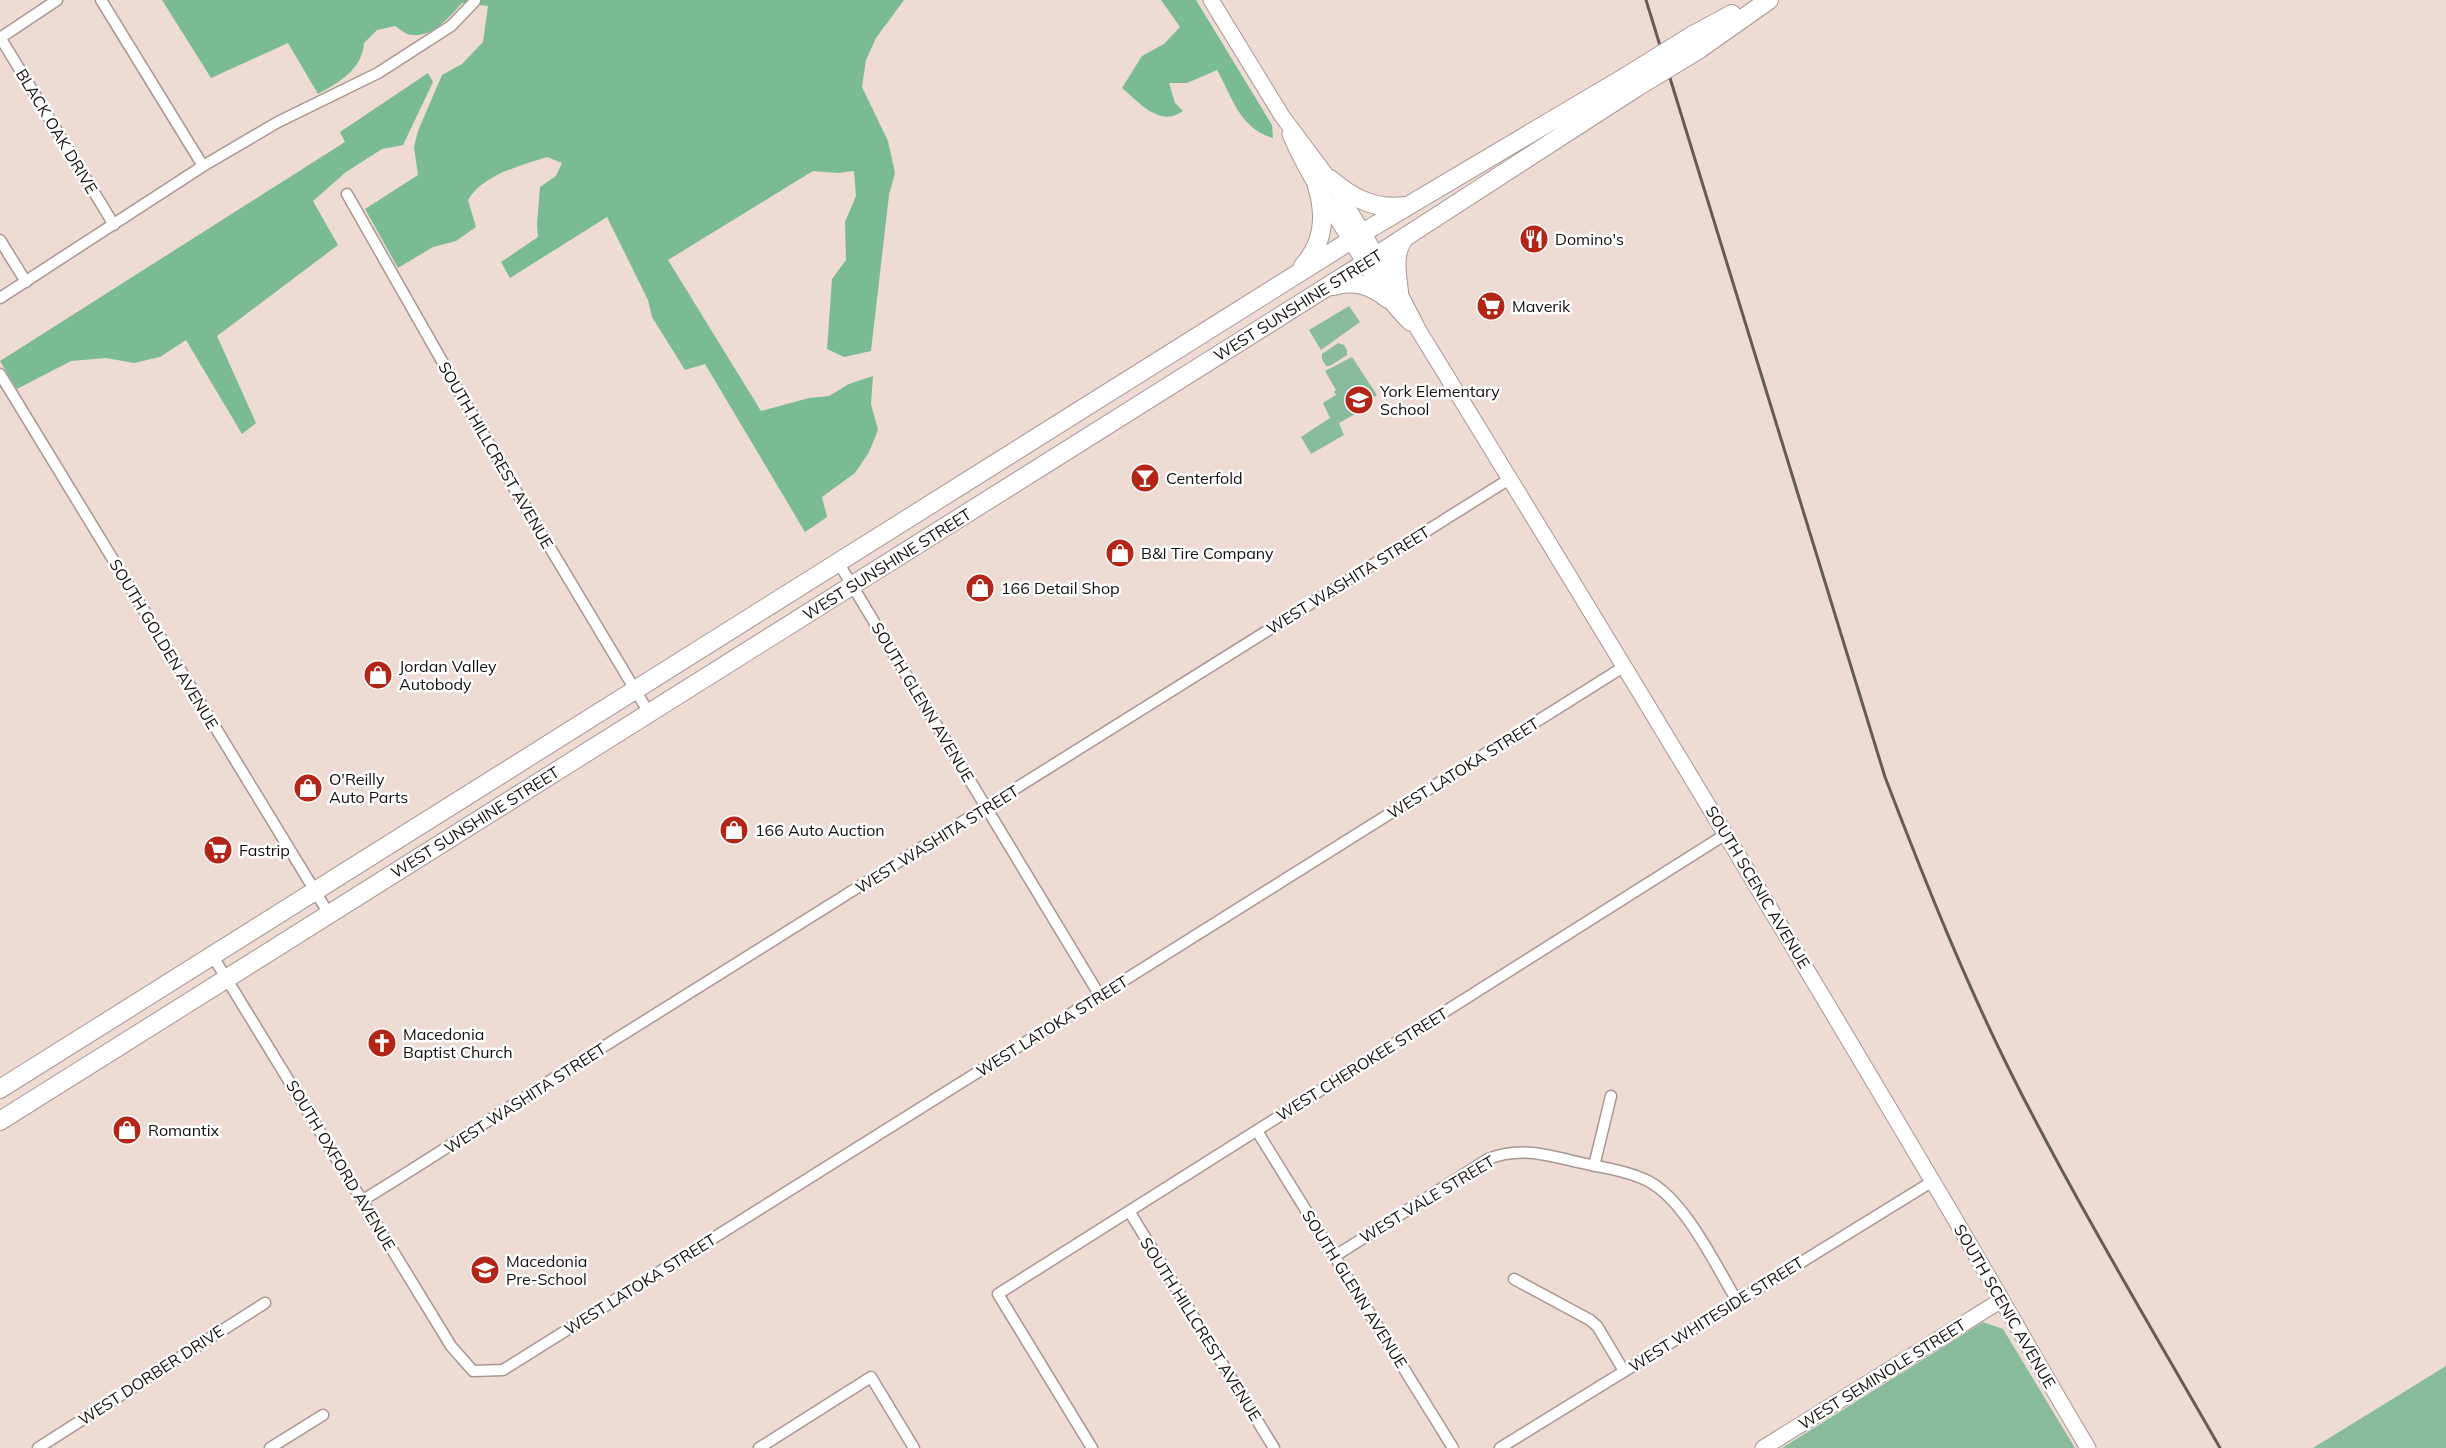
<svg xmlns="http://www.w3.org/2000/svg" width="2446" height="1448" font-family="Mulish,sans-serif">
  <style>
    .green { fill: #89bc9d }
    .forest { fill: #7abb94 }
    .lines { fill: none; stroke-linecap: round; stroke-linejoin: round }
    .street-casing { stroke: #a99891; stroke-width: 13 }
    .secondary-casing { stroke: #a99891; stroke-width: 17 }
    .primary-casing { stroke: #a99891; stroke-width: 20 }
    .street { stroke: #fff; stroke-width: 10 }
    .secondary { stroke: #fff; stroke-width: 15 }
    .primary { stroke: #fff; stroke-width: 18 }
    .rail { stroke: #655b57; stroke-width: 3 }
    .primary-bridge-casing { stroke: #a99891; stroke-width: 20; stroke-linecap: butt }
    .primary-bridge { stroke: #fff; stroke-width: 18 }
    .labels { text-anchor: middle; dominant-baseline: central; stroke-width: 5; stroke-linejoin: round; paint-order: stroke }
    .street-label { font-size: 16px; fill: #150f0d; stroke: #fff }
    .poi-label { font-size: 16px; fill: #150f0d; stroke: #fff; text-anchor: start }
  </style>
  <rect width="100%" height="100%" fill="#eddbd4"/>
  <path class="green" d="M 1349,306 L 1360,322 L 1321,350 L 1309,330 Z
    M 1338,343 L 1344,345 L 1347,350 L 1347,355 L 1330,366 L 1326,366 L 1322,359 L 1322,354 Z
    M 1352,357 L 1377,395 L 1366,402 L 1368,407 L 1339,423 L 1344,435 L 1311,454 L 1301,437 L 1330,418 L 1323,403 L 1336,395 L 1334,392 L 1336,390 L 1325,371 Z
    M 1983,1322 L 2003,1329 L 2075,1448 L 1782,1448 Z
    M 2446,1366 L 2446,1448 L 2313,1448 Z"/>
  <path class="forest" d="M 162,0 L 904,0 L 876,38 L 866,60 L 862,87 L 888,141 L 895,173 L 889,195 L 871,351 L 844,357 L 827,349 L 832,279 L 846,260 L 845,222 L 856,196 L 854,171 L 838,173 L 813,171 L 668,260 L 761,411 L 809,398 L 829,396 L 849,384 L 873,376 L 871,404 L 878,430 L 869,452 L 855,473 L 822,497 L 827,517 L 805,532 L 705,364 L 685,370 L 652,317 L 648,300 L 607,217 L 510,278 L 501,262 L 538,237 L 537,224 L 540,187 L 556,176 L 562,163 L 547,157 C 520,166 484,174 468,200 L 476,227 L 456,241 L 433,247 L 398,268 L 365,209 L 418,175 L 414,147 L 418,131 L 442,75 L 462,64 L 483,42 L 488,6 L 462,3 C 449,17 434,37 412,35 C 406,35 400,29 395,26 L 377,30 L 364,43 C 362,70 339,82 318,94 L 288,43 L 211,78 Z
    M 1161,0 L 1196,0 L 1272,125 L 1273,138 C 1239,128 1233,98 1217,70 L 1187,83 L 1169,83 L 1175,103 L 1183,111 C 1160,128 1140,103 1122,88 L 1142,56 L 1164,44 L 1180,27 Z
    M 428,73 L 433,82 L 403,145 L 382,149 L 346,172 L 313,201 L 338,245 L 217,336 L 256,423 L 242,434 L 186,340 L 160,357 L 134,363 L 106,358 L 71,361 L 17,389 L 0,361 L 345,142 L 340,132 Z"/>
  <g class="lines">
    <g class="street-casing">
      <path id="street" d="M 101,0 L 203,166
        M 0,37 L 114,225
        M 0,38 L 57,0
        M 347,194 L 513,486 L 649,713
        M 0,240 L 26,282
        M 0,298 L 203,166 L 278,122 L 378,73 L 451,26 L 475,1
        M 0,374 L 329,914
        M 838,562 L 1100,996
        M 212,955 L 451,1346 L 473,1371 L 503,1370 L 1625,666
        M 1257,1131 L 1453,1448
        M 1594,1166 L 1611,1096
        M 363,1200 C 452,1146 538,1087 627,1032 C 921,847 1217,665 1511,478
        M 1129,1211 L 1274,1448
        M 1335,1256 L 1488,1159 C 1518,1147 1544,1154 1573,1161 C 1598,1167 1626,1170 1648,1181 C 1685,1200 1716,1266 1737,1301
        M 1514,1279 L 1590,1320 L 1597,1326 L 1624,1371
        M 38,1448 L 265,1303
        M 270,1448 L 323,1415
        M 759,1448 L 871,1377 L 914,1448
        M 1092,1448 L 998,1294 L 1726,834
        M 1500,1448 L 1933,1181"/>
    </g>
    <g class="secondary-casing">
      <path id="secondary" d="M 1211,0 L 1282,116 L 1335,187 L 1399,292 L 1419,331 C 1592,612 1762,893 1930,1177 C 1984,1267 2034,1358 2088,1448
        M 1290,134 C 1305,170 1327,203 1348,236 C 1367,266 1384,298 1410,323
        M 1763,1448 L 2000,1301"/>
    </g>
    <g class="primary-casing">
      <path id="primary" d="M 1693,35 L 1732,14
        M 1698,50 L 1769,0
        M 1330,179 C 1353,199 1376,210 1406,206
        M 1303,266 C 1324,243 1326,215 1317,186
        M 1333,286 C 1355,280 1371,285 1388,299
        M 1399,292 C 1397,273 1392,252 1406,236
        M 0,1089 L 1364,232 L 1632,73
        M 0,1121 L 1365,263 L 1637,87"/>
    </g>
    <use href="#street" class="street"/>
    <use href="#secondary" class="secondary"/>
    <use href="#primary" class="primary"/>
    <path class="rail" d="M 1646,0 L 1885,777 C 1926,884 1968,989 2020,1091 C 2082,1212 2152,1329 2220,1448"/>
    <g class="primary-bridge-casing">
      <path id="primary-bridge" d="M 1632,73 L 1693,35
        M 1637,87 L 1698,50"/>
    </g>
    <use href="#primary-bridge" class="primary-bridge"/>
  </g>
  <defs>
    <g id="restaurant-disc" transform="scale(1.5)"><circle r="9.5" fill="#b32517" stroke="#fff"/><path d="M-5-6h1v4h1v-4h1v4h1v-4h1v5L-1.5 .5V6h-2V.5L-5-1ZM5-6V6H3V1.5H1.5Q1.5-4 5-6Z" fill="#fff"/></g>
    <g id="supermarket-disc" transform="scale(1.5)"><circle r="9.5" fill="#b32517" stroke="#fff"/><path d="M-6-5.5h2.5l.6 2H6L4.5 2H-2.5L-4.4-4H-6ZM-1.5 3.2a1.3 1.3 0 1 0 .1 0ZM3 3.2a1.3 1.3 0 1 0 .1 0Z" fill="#fff"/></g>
    <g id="school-disc" transform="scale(1.5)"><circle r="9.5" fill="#b32517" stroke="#fff"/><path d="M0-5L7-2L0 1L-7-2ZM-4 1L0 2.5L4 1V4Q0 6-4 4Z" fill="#fff"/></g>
    <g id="bar-disc" transform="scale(1.5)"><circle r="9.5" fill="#b32517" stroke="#fff"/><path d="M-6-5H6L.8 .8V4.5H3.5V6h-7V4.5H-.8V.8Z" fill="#fff"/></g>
    <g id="shop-disc" transform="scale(1.5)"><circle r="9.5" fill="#b32517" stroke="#fff"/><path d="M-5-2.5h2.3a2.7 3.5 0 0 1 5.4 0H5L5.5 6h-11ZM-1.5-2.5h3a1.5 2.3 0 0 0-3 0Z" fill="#fff"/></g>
    <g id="church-disc" transform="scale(1.5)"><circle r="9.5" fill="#b32517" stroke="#fff"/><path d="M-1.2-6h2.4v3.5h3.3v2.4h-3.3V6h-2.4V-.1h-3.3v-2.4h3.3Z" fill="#fff"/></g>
  </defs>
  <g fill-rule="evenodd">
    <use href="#restaurant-disc" x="1534" y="239"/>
    <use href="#supermarket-disc" x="1491" y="306"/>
    <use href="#school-disc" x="1359" y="400"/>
    <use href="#bar-disc" x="1145" y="478"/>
    <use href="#shop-disc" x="1120" y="553"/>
    <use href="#shop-disc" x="980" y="588"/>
    <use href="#shop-disc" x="378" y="675"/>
    <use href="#shop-disc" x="308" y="788"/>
    <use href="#shop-disc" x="734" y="830"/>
    <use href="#supermarket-disc" x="218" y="850"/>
    <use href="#church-disc" x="382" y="1043"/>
    <use href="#shop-disc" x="127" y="1130"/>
    <use href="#school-disc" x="485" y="1270"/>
  </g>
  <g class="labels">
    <g class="street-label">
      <text transform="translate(57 131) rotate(59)">BLACK OAK DRIVE</text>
      <text transform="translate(1298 305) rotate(-32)">WEST SUNSHINE STREET</text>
      <text transform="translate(496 455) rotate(60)">SOUTH HILLCREST AVENUE</text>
      <text transform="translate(887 564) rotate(-32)">WEST SUNSHINE STREET</text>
      <text transform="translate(1348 580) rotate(-32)">WEST WASHITA STREET</text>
      <text transform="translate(164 644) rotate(59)">SOUTH GOLDEN AVENUE</text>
      <text transform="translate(923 702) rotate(59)">SOUTH GLENN AVENUE</text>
      <text transform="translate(1463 768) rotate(-32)">WEST LATOKA STREET</text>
      <text transform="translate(475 822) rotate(-32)">WEST SUNSHINE STREET</text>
      <text transform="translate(937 839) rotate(-32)">WEST WASHITA STREET</text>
      <text transform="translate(1758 887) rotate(59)">SOUTH SCENIC AVENUE</text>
      <text transform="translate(1052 1026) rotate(-32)">WEST LATOKA STREET</text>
      <text transform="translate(1362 1064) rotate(-32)">WEST CHEROKEE STREET</text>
      <text transform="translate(525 1098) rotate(-33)">WEST WASHITA STREET</text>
      <text transform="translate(341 1165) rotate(59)">SOUTH OXFORD AVENUE</text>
      <text transform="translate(1427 1199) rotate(-31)">WEST VALE STREET</text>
      <text transform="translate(640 1284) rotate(-32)">WEST LATOKA STREET</text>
      <text transform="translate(1355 1289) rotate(58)">SOUTH GLENN AVENUE</text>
      <text transform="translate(2005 1306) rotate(60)">SOUTH SCENIC AVENUE</text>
      <text transform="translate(1716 1314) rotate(-32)">WEST WHITESIDE STREET</text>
      <text transform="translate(1201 1329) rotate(58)">SOUTH HILLCREST AVENUE</text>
      <text transform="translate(1882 1374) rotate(-32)">WEST SEMINOLE STREET</text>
      <text transform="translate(151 1375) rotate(-33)">WEST DORBER DRIVE</text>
    </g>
    <g class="poi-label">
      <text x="1555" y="239">Domino's</text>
      <text x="1512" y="306">Maverik</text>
      <text x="1380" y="391">York Elementary<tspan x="1380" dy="18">School</tspan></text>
      <text x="1166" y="478">Centerfold</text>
      <text x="1141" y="553">B&amp;I Tire Company</text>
      <text x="1001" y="588">166 Detail Shop</text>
      <text x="399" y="666">Jordan Valley<tspan x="399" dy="18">Autobody</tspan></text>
      <text x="329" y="779">O'Reilly<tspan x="329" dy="18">Auto Parts</tspan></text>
      <text x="755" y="830">166 Auto Auction</text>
      <text x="239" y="850">Fastrip</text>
      <text x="403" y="1034">Macedonia<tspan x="403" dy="18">Baptist Church</tspan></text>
      <text x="148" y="1130">Romantix</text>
      <text x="506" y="1261">Macedonia<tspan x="506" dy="18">Pre-School</tspan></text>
    </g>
  </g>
</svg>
